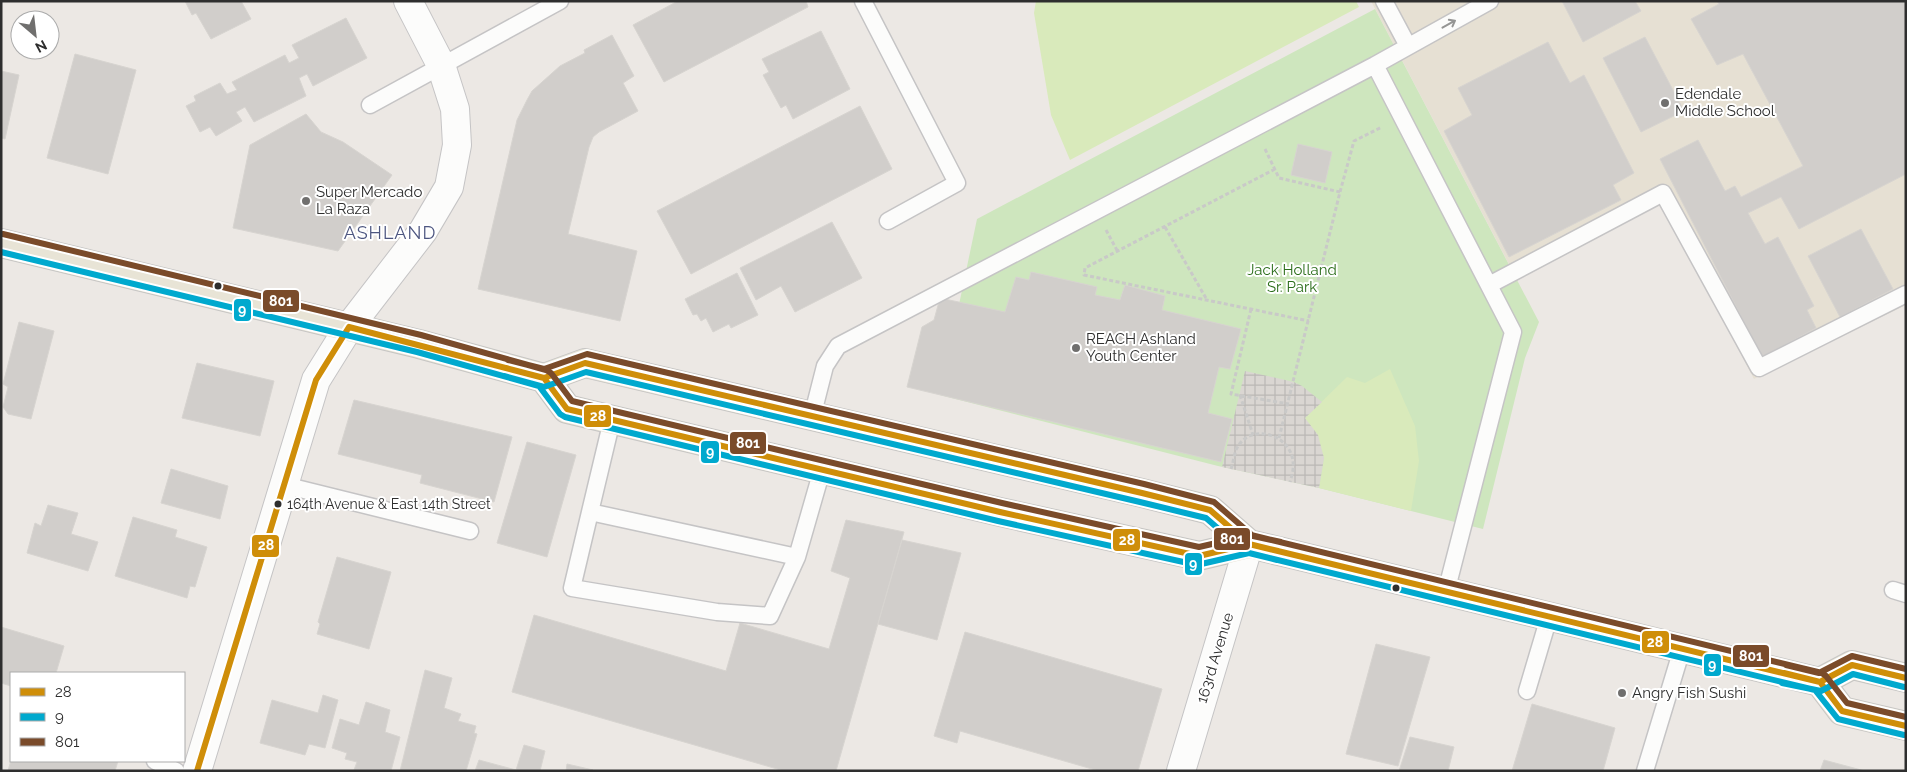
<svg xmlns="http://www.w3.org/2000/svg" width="1907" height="772" font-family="Raleway,sans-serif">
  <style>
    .education { fill: #e6e0d3 }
    .park { fill: #cee6be }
    .pitch { fill: #d9eabb }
    .plaza { fill: url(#plaza-grid) }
    .building { fill: #d1cecb; stroke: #d7d4d0 }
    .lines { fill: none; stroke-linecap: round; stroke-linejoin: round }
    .service-casing { stroke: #c5c4c5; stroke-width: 19 }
    .minor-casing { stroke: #c5c4c5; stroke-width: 30 }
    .tertiary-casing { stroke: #c5c4c5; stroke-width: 30 }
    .primary-casing { stroke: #c6c5c4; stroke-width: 30 }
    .path { stroke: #c9c9c8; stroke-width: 3; stroke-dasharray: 4 2.5; stroke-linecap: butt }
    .service { stroke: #fcfcfb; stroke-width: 16 }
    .minor { stroke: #fcfcfb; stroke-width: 28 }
    .tertiary { stroke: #fcfcfb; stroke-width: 28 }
    .primary { stroke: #e8e4d6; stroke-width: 28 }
    .bus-1-casing { stroke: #fff; stroke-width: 10 }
    .bus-2-casing { stroke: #fff; stroke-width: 10 }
    .bus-3-casing { stroke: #fff; stroke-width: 10 }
    .bus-1 { stroke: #cf8e09; stroke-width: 6 }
    .bus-2 { stroke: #00a9ce; stroke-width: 6 }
    .bus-3 { stroke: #7a4b2a; stroke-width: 6 }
    .oneway { stroke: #959594 }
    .poi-dot { fill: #706f6e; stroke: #fff; stroke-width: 2 }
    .bus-dot { fill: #2e2e2e; stroke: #fff; stroke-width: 2 }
    .labels { text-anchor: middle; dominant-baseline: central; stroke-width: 4; stroke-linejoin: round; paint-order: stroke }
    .bus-label { font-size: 14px; fill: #2e2e2e; stroke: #fff; text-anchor: start }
    .poi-label { font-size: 15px; fill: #2e2e2e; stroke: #fff; text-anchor: start }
    .park-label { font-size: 15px; fill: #2c6e1b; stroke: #fff }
    .street-label { font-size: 15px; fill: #2e2e2e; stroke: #fff }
    .quarter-label { font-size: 18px; letter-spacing: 1px; fill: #4d5680; stroke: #fff }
    .line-badge { stroke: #fff; stroke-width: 2 }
    .badge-label { font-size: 14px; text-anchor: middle; font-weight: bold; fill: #fff }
  </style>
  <defs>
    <pattern id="plaza-grid" width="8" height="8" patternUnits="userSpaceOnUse" patternTransform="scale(1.25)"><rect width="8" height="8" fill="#dad6d2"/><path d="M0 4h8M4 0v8" fill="none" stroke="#bbb8b5"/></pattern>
  </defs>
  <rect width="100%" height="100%" fill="#ece8e4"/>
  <path class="education" d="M 1371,1 L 1906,1 L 1906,305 L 1754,379 L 1657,196 L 1513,272 Z"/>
  <path class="park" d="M 1375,9 L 1539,322 L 1525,358 L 1483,529 L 1319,488 L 1218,466 L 940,395 L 977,219 Z"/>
  <path class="pitch" d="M 1036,1 L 1356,1 L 1359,7 L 1070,160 L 1051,115 L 1034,13 Z
    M 1390,369 L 1415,426 L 1419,461 L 1411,511 L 1319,488 L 1324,458 L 1305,418 L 1347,377 L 1365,383 Z"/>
  <path class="plaza" d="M 1245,371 L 1294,382 L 1302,386 L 1322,402 L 1305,418 L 1318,435 L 1324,458 L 1319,488 L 1222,467 Z"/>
  <path class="building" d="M 185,1 L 241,1 L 251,19 L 211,39 L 196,13 L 192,15 Z
    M 678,1 L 806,1 L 808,7 L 664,82 L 633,25 Z
    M 1562,1 L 1635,1 L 1641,11 L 1583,42 Z
    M 1717,1 L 1906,1 L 1906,174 L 1799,229 L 1781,197 L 1748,213 L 1765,244 L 1778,237 L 1814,306 L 1807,310 L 1816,328 L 1762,357 L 1660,159 L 1698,140 L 1725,191 L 1735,186 L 1741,197 L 1803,166 L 1743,54 L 1717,65 L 1691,19 L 1719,4 Z
    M 346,18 L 367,58 L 313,86 L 307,74 L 299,78 L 306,96 L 254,122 L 245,107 L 236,112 L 242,121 L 216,136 L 210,127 L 200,132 L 186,106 L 196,101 L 194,96 L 220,83 L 227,94 L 237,90 L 232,82 L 285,55 L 289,63 L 299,58 L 292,45 Z
    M 821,31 L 850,89 L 793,119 L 786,105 L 781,108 L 763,75 L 769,72 L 762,59 Z
    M 612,35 L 634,76 L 623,83 L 638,111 L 599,132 L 593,137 L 589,147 L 568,234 L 637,251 L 620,321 L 478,289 L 517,120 L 527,100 L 532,91 L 560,66 L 585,53 L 584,50 Z
    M 1645,37 L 1684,111 L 1641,132 L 1603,58 Z
    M 1548,42 L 1570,83 L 1584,75 L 1634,173 L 1613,185 L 1621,200 L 1509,257 L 1444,131 L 1472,115 L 1458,88 Z
    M 75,54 L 136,70 L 108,174 L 47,158 Z
    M 1,71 L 19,75 L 5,139 L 1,138 Z
    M 860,106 L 892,169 L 691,274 L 657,211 Z
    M 306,114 L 321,132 L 343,142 L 392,175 L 338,251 L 233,228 L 250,145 Z
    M 1298,144 L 1332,152 L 1325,183 L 1291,175 Z
    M 832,222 L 862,278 L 795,312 L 781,286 L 756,300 L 740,268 Z
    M 1861,229 L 1893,289 L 1840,317 L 1808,256 Z
    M 1031,272 L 1097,287 L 1095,295 L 1120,300 L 1125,285 L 1165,296 L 1162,310 L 1241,329 L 1230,369 L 1219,367 L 1208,413 L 1232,419 L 1221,462 L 907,387 L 922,327 L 934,320 L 940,298 L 1005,312 L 1016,277 L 1029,280 Z
    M 737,273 L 758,315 L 731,328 L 729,324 L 713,332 L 706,318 L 701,321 L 697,314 L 693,315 L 685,299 Z
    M 19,322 L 54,331 L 31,419 L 8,414 L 3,407 L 8,387 L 3,384 Z
    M 197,363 L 274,381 L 260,436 L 182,418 Z
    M 354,400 L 512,437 L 494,502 L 420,483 L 422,475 L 338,454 Z
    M 527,442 L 576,455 L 547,557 L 497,543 Z
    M 171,469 L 228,486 L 220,519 L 161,503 Z
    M 48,505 L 78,513 L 71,534 L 98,542 L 88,571 L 27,553 L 35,523 L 41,526 Z
    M 133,517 L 177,530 L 175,537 L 207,547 L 195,587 L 190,586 L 187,598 L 115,576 Z
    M 846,520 L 904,532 L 836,771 L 784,771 L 512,692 L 534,615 L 726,671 L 740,623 L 829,649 L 850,578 L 831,571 Z
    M 902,540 L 961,553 L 937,640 L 878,624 Z
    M 337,557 L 391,572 L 369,649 L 317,634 L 320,624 L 318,622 Z
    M 1,627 L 64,646 L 56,673 L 11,673 L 11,686 L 1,683 Z
    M 965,632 L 1162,689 L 1138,771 L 1099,771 L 960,731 L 957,743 L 934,736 Z
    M 1376,644 L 1430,657 L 1398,766 L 1346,754 Z
    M 425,670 L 452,678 L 444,708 L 461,714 L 458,721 L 476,726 L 474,733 L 477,734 L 466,771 L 400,771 Z
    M 323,695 L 338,700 L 325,748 L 309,744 L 305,755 L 260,743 L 272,700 L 318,713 Z
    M 366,702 L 390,710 L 385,732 L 400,737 L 391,771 L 354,770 L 357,762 L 345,759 L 347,753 L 332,748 L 340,719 L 359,725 Z
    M 1532,704 L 1615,728 L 1603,771 L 1512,771 Z
    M 1410,737 L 1454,747 L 1448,771 L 1399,771 Z
    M 524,745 L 545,751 L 540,771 L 475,771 L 479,760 L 516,770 Z
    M 11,760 L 11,761 L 118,761 L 115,771 L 8,771 Z
    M 1824,760 L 1865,771 L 1820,771 Z
    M 567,764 L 593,770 L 566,771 Z"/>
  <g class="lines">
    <g class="service-casing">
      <path id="service" d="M 863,1 L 957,183 L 888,221
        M 1384,1 L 1408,46
        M 1375,65 L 1490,1
        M 370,105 L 560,1
        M 1489,285 L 1663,193 L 1759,368 L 1906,294
        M 812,417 L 825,366 L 838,346 L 1375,65 L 1513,332 L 1446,592
        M 284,485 L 470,531
        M 590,512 L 612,420
        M 797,557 L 590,512 L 572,588 L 717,612 L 770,616 L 797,557 L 822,470
        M 1893,590 L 1906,594
        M 1527,691 L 1549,617
        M 155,761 L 176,771
        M 1645,771 L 1682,649"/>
    </g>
    <g class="minor-casing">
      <path id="minor" d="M 349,327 L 423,231 L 449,187 L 457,145 L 455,109 L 441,65 L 408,1
        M 1181,771 L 1249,544"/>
    </g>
    <g class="tertiary-casing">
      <path id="tertiary" d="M 197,771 L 316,380 L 349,327"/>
    </g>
    <g class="primary-casing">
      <path id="primary" d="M 1,243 L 419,344 L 544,378 L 585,363 L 1142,493 L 1210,510 L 1249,544
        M 544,378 L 567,409 L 1000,512 L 1199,556 L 1249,544 L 1287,553 L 1820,682 L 1842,711 L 1906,726
        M 1820,682 L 1852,665 L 1906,678"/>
    </g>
    <path class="path" d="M 1265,149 L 1279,178 L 1340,192
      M 1275,169 L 1085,268 L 1084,275 L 1309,321
      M 1165,227 L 1207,300
      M 1106,230 L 1118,252
      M 1251,309 L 1231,394 L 1289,404
      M 1240,395 L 1253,435
      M 1279,438 L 1340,192 L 1354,141 L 1382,127
      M 1231,469 C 1233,463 1234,456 1236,450 C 1249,421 1291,434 1293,462 C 1294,469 1292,475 1290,482"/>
    <use href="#service" class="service"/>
    <use href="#minor" class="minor"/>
    <use href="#tertiary" class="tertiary"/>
    <use href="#primary" class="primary"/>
    <g class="bus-1-casing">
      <path id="bus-1" d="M 349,327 L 544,378 L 567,409 L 1000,512 L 1199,556 L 1249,544 L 1820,682 L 1842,711 L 1906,726
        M 506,368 L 544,378 L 585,363 L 1142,493 L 1210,510 L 1249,544 L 1278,551
        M 1784,673 L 1820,682 L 1852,665 L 1906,678
        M 197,771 L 316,380 L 349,327"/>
    </g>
    <g class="bus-2-casing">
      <path id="bus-2" d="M 1,252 L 417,352 L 539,386 L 560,414 L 565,417 L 998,521 L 1197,565 L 1249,553 L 1815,690 L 1838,719 L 1904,735
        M 504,376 L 544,387 L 586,372 L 1140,502 L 1206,518 L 1245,552 L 1277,560
        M 1782,683 L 1821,691 L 1853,674 L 1904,687"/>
    </g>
    <g class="bus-3-casing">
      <path id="bus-3" d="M 3,234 L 421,335 L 546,370 L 551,373 L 572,401 L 1002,503 L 1199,547 L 1251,535 L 1822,673 L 1826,676 L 1847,703 L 1906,717
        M 508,360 L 544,369 L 587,354 L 1144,484 L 1214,502 L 1253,536 L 1281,542
        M 1786,665 L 1819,673 L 1852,656 L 1906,669"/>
    </g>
    <use href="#bus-1" class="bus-1"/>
    <use href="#bus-2" class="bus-2"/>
    <use href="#bus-3" class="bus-3"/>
  </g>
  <defs><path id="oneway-shaft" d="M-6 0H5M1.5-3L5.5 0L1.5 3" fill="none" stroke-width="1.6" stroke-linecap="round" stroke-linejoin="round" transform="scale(1.25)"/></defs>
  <use class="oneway" href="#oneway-shaft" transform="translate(1449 24) rotate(-29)"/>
  <g class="poi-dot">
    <circle cx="1665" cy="103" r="5"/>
    <circle cx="306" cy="201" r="5"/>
    <circle cx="1076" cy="348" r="5"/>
    <circle cx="1622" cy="693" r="5"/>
  </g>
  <g class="bus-dot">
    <circle cx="218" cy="286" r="4.5"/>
    <circle cx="278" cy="504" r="4.5"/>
    <circle cx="1396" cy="588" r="4.5"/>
  </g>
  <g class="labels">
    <g class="bus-label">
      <text x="287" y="504">164th Avenue &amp; East 14th Street</text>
    </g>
    <g class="poi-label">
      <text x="1675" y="94">Edendale<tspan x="1675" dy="17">Middle School</tspan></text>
      <text x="316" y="192">Super Mercado<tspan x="316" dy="17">La Raza</tspan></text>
      <text x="1086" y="339">REACH Ashland<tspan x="1086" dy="17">Youth Center</tspan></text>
      <text x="1632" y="693">Angry Fish Sushi</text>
    </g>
    <g class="park-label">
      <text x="1292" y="270">Jack Holland<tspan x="1292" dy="17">Sr. Park</tspan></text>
    </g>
    <g class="street-label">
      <text transform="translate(1215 658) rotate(-73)">163rd Avenue</text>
    </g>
    <g class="quarter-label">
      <text x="390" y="232">ASHLAND</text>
    </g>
  </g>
  <g class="line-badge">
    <rect x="262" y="289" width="38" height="24" rx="5" fill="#7a4b2a"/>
    <rect x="233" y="298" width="19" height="24" rx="5" fill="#00a9ce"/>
    <rect x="583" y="404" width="29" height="24" rx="5" fill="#cf8e09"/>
    <rect x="729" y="431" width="38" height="24" rx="5" fill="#7a4b2a"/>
    <rect x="700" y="440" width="20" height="24" rx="5" fill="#00a9ce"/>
    <rect x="1213" y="527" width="38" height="24" rx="5" fill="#7a4b2a"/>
    <rect x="1112" y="528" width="29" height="24" rx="5" fill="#cf8e09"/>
    <rect x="251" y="534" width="29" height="24" rx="5" fill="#cf8e09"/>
    <rect x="1184" y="552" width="19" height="24" rx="5" fill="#00a9ce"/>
    <rect x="1641" y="630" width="29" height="24" rx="5" fill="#cf8e09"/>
    <rect x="1732" y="644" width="38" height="24" rx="5" fill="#7a4b2a"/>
    <rect x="1703" y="653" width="19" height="24" rx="5" fill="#00a9ce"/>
  </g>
  <g class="badge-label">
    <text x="281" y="306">801</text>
    <text x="242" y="315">9</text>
    <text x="598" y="421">28</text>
    <text x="748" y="448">801</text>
    <text x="710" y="457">9</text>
    <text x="1232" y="544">801</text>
    <text x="1127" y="545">28</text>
    <text x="266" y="550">28</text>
    <text x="1193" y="569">9</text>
    <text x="1655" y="647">28</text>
    <text x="1751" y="661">801</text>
    <text x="1712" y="670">9</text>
  </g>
  <rect width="1907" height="772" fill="none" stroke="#2e2e2e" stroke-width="5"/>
  <rect x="10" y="672" width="175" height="90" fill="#ffffff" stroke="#ababab"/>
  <rect x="20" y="688" width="25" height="8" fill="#cf8e09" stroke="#ababab"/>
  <text x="55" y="697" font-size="15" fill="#2e2e2e">28</text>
  <rect x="20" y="713" width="25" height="8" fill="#00a9ce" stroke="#ababab"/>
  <text x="55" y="722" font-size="15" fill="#2e2e2e">9</text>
  <rect x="20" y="738" width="25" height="8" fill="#7a4b2a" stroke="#ababab"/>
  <text x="55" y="747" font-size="15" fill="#2e2e2e">801</text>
  <g transform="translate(35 35) rotate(152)"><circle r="24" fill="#ffffff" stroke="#ababab"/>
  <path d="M0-4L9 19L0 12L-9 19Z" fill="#706f6e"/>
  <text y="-8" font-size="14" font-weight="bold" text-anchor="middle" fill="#2e2e2e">N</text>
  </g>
</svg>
